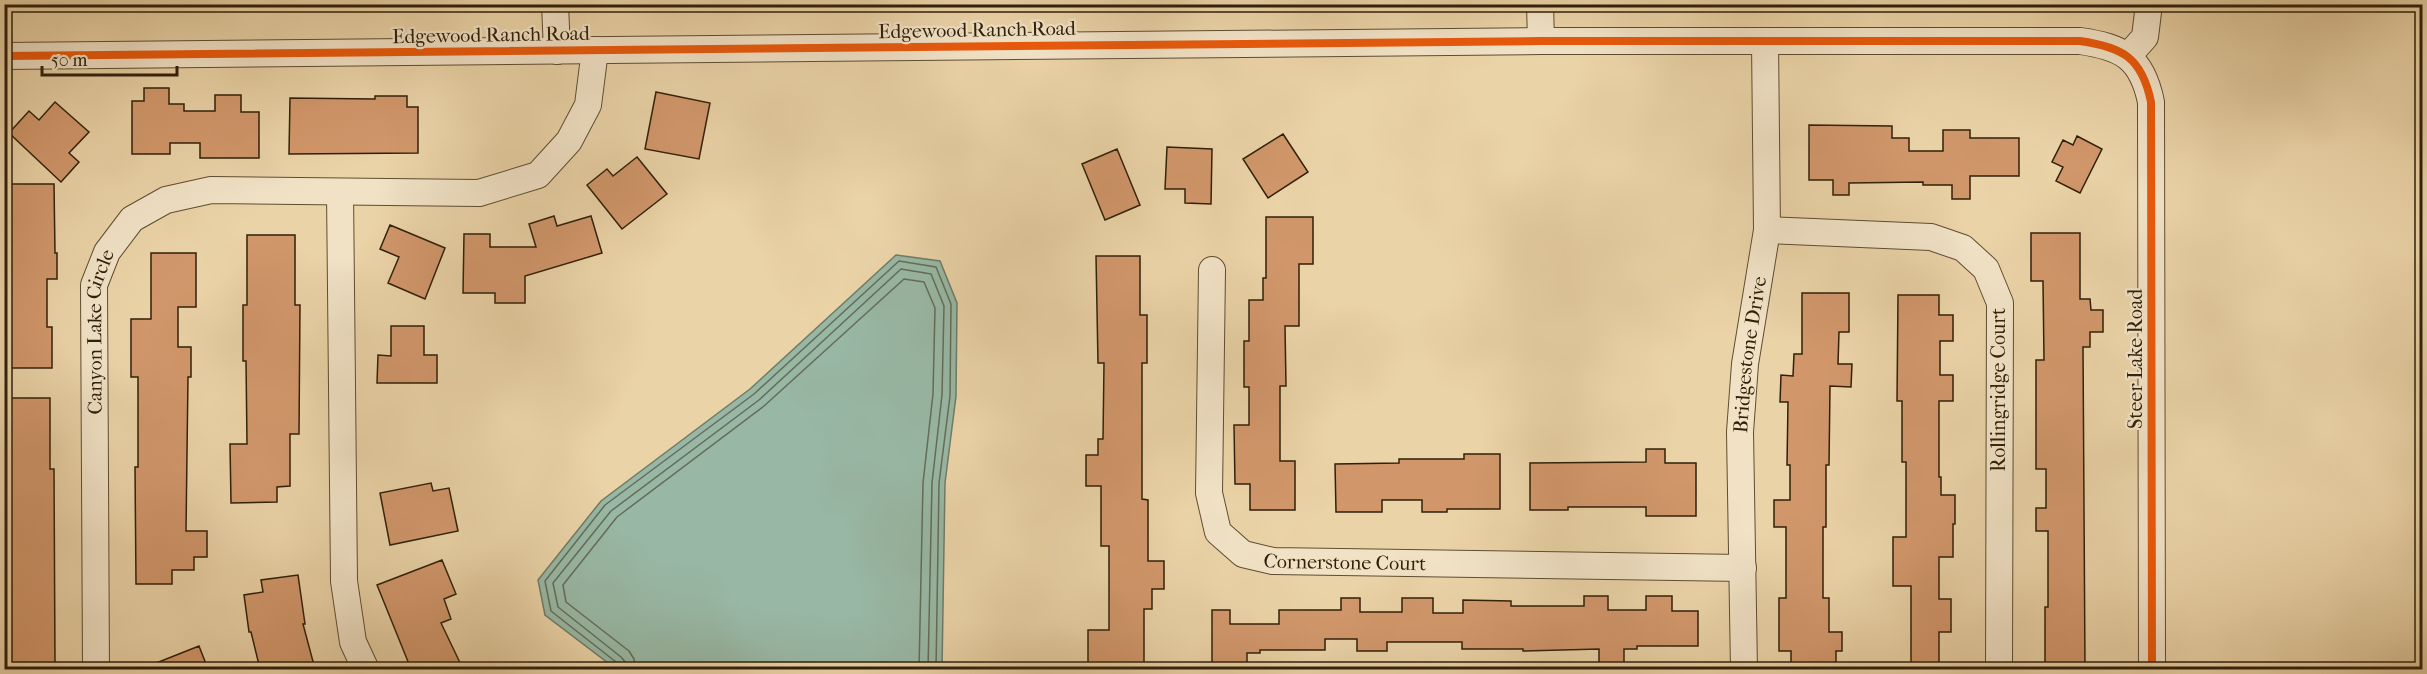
<svg xmlns="http://www.w3.org/2000/svg" width="2427" height="674" font-family="'IM FELL French Canon',serif">
  <style>
    .water { fill: #98b8a5; stroke: #6e7b67; stroke-width: 1.5 }
    .lines { fill: none; stroke-linecap: round; stroke-linejoin: round }
    .shore { stroke: #646c58; stroke-width: 1.5 }
    .building { fill: #d1976b; stroke: #30200a; stroke-width: 1.5 }
    .minor-casing { stroke: #5e4d31; stroke-width: 28 }
    .minor { stroke: #f1e2c6; stroke-width: 26 }
    .cycleway-casing { stroke: #f1e2c6; stroke-width: 11 }
    .cycleway { stroke: #e8590c; stroke-width: 8 }
    .labels { text-anchor: middle; dominant-baseline: central; stroke-width: 4.5; stroke-linejoin: round; paint-order: stroke }
    .street-label { font-size: 20px; fill: #30200a; stroke: #f1e2c6 }
  </style>
  <rect width="100%" height="100%" fill="#ead3a7"/>
  <filter id="stains"><feTurbulence type="fractalNoise" baseFrequency=".00333" numOctaves="4"/><feColorMatrix values="0 0 0 0 .2 0 0 0 0 .09 0 0 0 0 .02 0 0 0 .5 -.17"/></filter>
  <radialGradient id="worn" r=".72"><stop offset=".6" stop-color="#630" stop-opacity="0"/><stop offset="1" stop-color="#630" stop-opacity=".3"/></radialGradient>
  <path class="water" d="M 896,255 L 940,261 L 957,303 L 956,396 L 945,483 L 942,669 L 616,669 L 545,615 L 538,580 L 601,501 L 750,389 Z"/>
  <g class="lines">
    <path class="shore" d="M 619,670 L 616,662 L 551,611 L 545,581 L 605,505 L 754,394 L 899,261 L 936,267 L 951,304 L 950,396 L 939,483 L 936,670
      M 627,670 L 626,663 L 621,657 L 558,607 L 553,583 L 611,511 L 759,400 L 901,269 L 931,274 L 944,306 L 942,395 L 932,483 L 928,670
      M 636,670 L 634,659 L 629,651 L 566,602 L 563,585 L 617,517 L 764,406 L 904,279 L 924,282 L 935,308 L 933,394 L 923,483 L 919,670"/>
  </g>
  <path class="building" d="M 144,88 L 169,88 L 169,104 L 184,104 L 184,111 L 215,111 L 215,95 L 241,95 L 241,112 L 259,112 L 259,158 L 200,158 L 200,143 L 170,143 L 170,154 L 132,154 L 132,101 L 144,101 Z
    M 656,92 L 710,103 L 699,159 L 645,149 Z
    M 375,96 L 407,96 L 407,107 L 418,107 L 418,153 L 289,154 L 290,98 L 375,99 Z
    M 55,102 L 89,132 L 69,153 L 79,162 L 61,182 L 9,133 L 29,111 L 39,120 Z
    M 1809,125 L 1892,126 L 1892,138 L 1909,138 L 1909,151 L 1943,151 L 1943,130 L 1970,130 L 1970,138 L 2019,138 L 2019,176 L 1970,176 L 1970,199 L 1952,199 L 1952,185 L 1923,185 L 1923,182 L 1849,183 L 1849,195 L 1833,195 L 1833,180 L 1809,180 Z
    M 1283,134 L 1308,172 L 1268,198 L 1243,159 Z
    M 2077,136 L 2102,149 L 2080,193 L 2056,181 L 2063,167 L 2052,162 L 2063,140 L 2073,145 Z
    M 1167,147 L 1212,149 L 1211,204 L 1185,203 L 1185,189 L 1165,189 Z
    M 1117,149 L 1140,205 L 1105,220 L 1082,164 Z
    M 637,157 L 667,194 L 622,229 L 587,185 L 607,169 L 613,176 Z
    M 4,184 L 54,184 L 55,253 L 57,253 L 57,279 L 47,279 L 47,327 L 52,327 L 52,368 L 6,368 Z
    M 554,216 L 557,226 L 591,216 L 602,253 L 525,276 L 525,303 L 495,303 L 495,293 L 463,293 L 464,234 L 490,234 L 490,247 L 536,247 L 529,224 Z
    M 1266,217 L 1313,217 L 1313,264 L 1299,264 L 1299,326 L 1285,326 L 1286,386 L 1280,386 L 1280,461 L 1295,461 L 1295,510 L 1250,510 L 1250,484 L 1235,484 L 1234,425 L 1249,425 L 1249,387 L 1244,387 L 1244,341 L 1249,341 L 1249,300 L 1263,300 L 1263,278 L 1266,278 Z
    M 390,225 L 445,248 L 425,299 L 388,283 L 399,257 L 380,249 Z
    M 2031,233 L 2080,233 L 2080,299 L 2090,299 L 2091,310 L 2103,310 L 2103,332 L 2090,332 L 2090,347 L 2083,347 L 2085,669 L 2045,669 L 2045,607 L 2048,607 L 2048,531 L 2036,531 L 2036,508 L 2046,508 L 2046,469 L 2036,469 L 2036,360 L 2044,360 L 2043,281 L 2031,281 Z
    M 247,235 L 295,235 L 295,305 L 300,305 L 299,434 L 290,434 L 290,486 L 277,487 L 277,502 L 231,503 L 230,444 L 247,444 L 246,361 L 243,361 L 243,305 L 247,305 Z
    M 151,253 L 196,253 L 196,307 L 178,307 L 178,347 L 191,347 L 191,377 L 188,377 L 186,531 L 207,531 L 207,557 L 194,557 L 194,570 L 172,570 L 172,584 L 136,584 L 135,467 L 138,467 L 138,377 L 131,377 L 131,319 L 151,319 Z
    M 1096,256 L 1140,256 L 1140,315 L 1147,315 L 1147,363 L 1142,363 L 1142,499 L 1148,500 L 1148,561 L 1164,561 L 1164,589 L 1152,589 L 1152,609 L 1144,609 L 1144,669 L 1088,669 L 1088,630 L 1109,630 L 1109,546 L 1101,546 L 1101,486 L 1086,486 L 1086,455 L 1098,455 L 1098,439 L 1103,439 L 1104,363 L 1098,363 Z
    M 1802,293 L 1849,293 L 1849,332 L 1839,332 L 1838,364 L 1852,364 L 1851,387 L 1830,386 L 1829,465 L 1826,465 L 1826,527 L 1823,527 L 1823,598 L 1829,598 L 1829,632 L 1842,632 L 1842,651 L 1836,651 L 1836,669 L 1791,669 L 1791,651 L 1779,651 L 1779,598 L 1786,598 L 1786,527 L 1774,527 L 1774,500 L 1790,500 L 1790,465 L 1787,465 L 1788,402 L 1780,402 L 1781,375 L 1793,376 L 1794,354 L 1802,354 Z
    M 1898,295 L 1939,295 L 1939,315 L 1953,315 L 1953,341 L 1940,341 L 1940,375 L 1953,375 L 1953,401 L 1939,401 L 1939,477 L 1941,477 L 1941,495 L 1955,495 L 1955,524 L 1953,524 L 1953,557 L 1939,557 L 1939,599 L 1951,599 L 1951,632 L 1939,632 L 1939,669 L 1911,669 L 1911,586 L 1893,586 L 1893,537 L 1906,537 L 1906,462 L 1902,462 L 1902,401 L 1897,401 Z
    M 391,326 L 424,326 L 424,355 L 437,355 L 437,383 L 377,383 L 378,355 L 391,356 Z
    M 4,398 L 50,398 L 50,469 L 54,469 L 55,664 L 4,664 L 4,551 L 11,551 L 11,524 L 7,524 Z
    M 1646,449 L 1665,449 L 1665,463 L 1696,463 L 1696,516 L 1646,516 L 1646,507 L 1568,507 L 1568,510 L 1530,510 L 1530,463 L 1646,462 Z
    M 1464,454 L 1500,454 L 1500,509 L 1447,509 L 1447,512 L 1422,512 L 1422,500 L 1382,500 L 1382,512 L 1336,512 L 1335,464 L 1399,463 L 1399,459 L 1464,459 Z
    M 431,483 L 433,491 L 449,488 L 458,531 L 390,545 L 380,493 Z
    M 442,560 L 456,594 L 444,599 L 451,619 L 441,623 L 463,669 L 411,669 L 377,585 Z
    M 298,575 L 305,624 L 303,624 L 315,669 L 260,669 L 251,632 L 249,632 L 244,595 L 263,592 L 261,580 Z
    M 1584,596 L 1608,596 L 1608,610 L 1646,610 L 1646,596 L 1672,596 L 1672,611 L 1698,611 L 1698,646 L 1637,646 L 1637,649 L 1624,649 L 1624,667 L 1599,667 L 1599,649 L 1523,651 L 1523,649 L 1462,649 L 1462,642 L 1387,642 L 1387,651 L 1357,651 L 1357,639 L 1325,639 L 1325,650 L 1260,650 L 1260,653 L 1247,653 L 1247,666 L 1212,666 L 1212,610 L 1230,610 L 1230,624 L 1279,624 L 1279,610 L 1341,610 L 1341,598 L 1360,598 L 1360,612 L 1402,612 L 1402,598 L 1433,598 L 1433,613 L 1463,613 L 1463,600 L 1511,601 L 1511,606 L 1584,606 Z
    M 199,646 L 208,669 L 141,669 Z"/>
  <g class="lines">
    <g class="minor-casing">
      <g id="minor">
        <path d="M 555,4 L 557,51"/>
        <path d="M 1540,4 L 1541,41"/>
        <path d="M 4,56 L 1541,41 L 2080,41 C 2123,47 2142,58 2151,102 L 2152,670"/>
        <path d="M 2128,56 L 2145,37 L 2149,4"/>
        <path d="M 340,192 L 344,581 L 353,642 L 366,670"/>
        <path d="M 1767,230 L 1931,237 L 1963,248 L 1986,269 L 2000,303 L 1999,670"/>
        <path id="s1" d="M 1212,270 L 1209,493 L 1218,532 L 1243,554 L 1273,561 L 1743,568"/>
        <path id="s2" d="M 96,670 L 94,285 L 107,252 L 132,219 L 166,200 L 211,190 L 479,193 L 538,175 L 569,141 L 588,105 L 595,50"/>
        <path id="s3" d="M 1744,670 L 1740,432 L 1745,364 L 1767,230 L 1765,41"/>
      </g>
    </g>
    <use href="#minor" class="minor"/>
    <g class="cycleway-casing">
      <path id="cycleway" d="M 4,56 L 1541,41 L 2080,41 C 2123,47 2142,58 2151,102 L 2152,670"/>
    </g>
    <use href="#cycleway" class="cycleway"/>
  </g>
  <g class="labels">
    <g class="street-label">
      <text transform="translate(977 30) rotate(-1)">Edgewood Ranch Road</text>
      <text transform="translate(491 35) rotate(-1)">Edgewood Ranch Road</text>
      <text stroke="none"><textPath href="#s2" startOffset="339">Canyon Lake Circle</textPath></text>
      <text stroke="none"><textPath href="#s3" startOffset="316">Bridgestone Drive</textPath></text>
      <text transform="translate(2135 359) rotate(-90)">Steer Lake Road</text>
      <text transform="translate(1998 390) rotate(-90)">Rollingridge Court</text>
      <text stroke="none"><textPath href="#s1" startOffset="399">Cornerstone Court</textPath></text>
    </g>
  </g>
  <rect width="2427" height="674" fill="none" stroke="#ead3a7" stroke-width="24"/>
  <rect x="6" y="6" width="2415" height="662" fill="none" stroke="#30200a" stroke-width="3"/>
  <rect x="12" y="12" width="2403" height="650" fill="none" stroke="#30200a" stroke-width="1.5"/>
  <path d="M42 66v9h135v-9" fill="none" stroke="#30200a" stroke-width="3"/>
  <text x="51" y="66" font-size="18" fill="#30200a" stroke="#f1e2c6" stroke-width="4.5" paint-order="stroke">50 m</text>
  <rect width="100%" height="100%" filter="url(#stains)"/>
  <rect width="100%" height="100%" fill="url(#worn)"/>
</svg>
